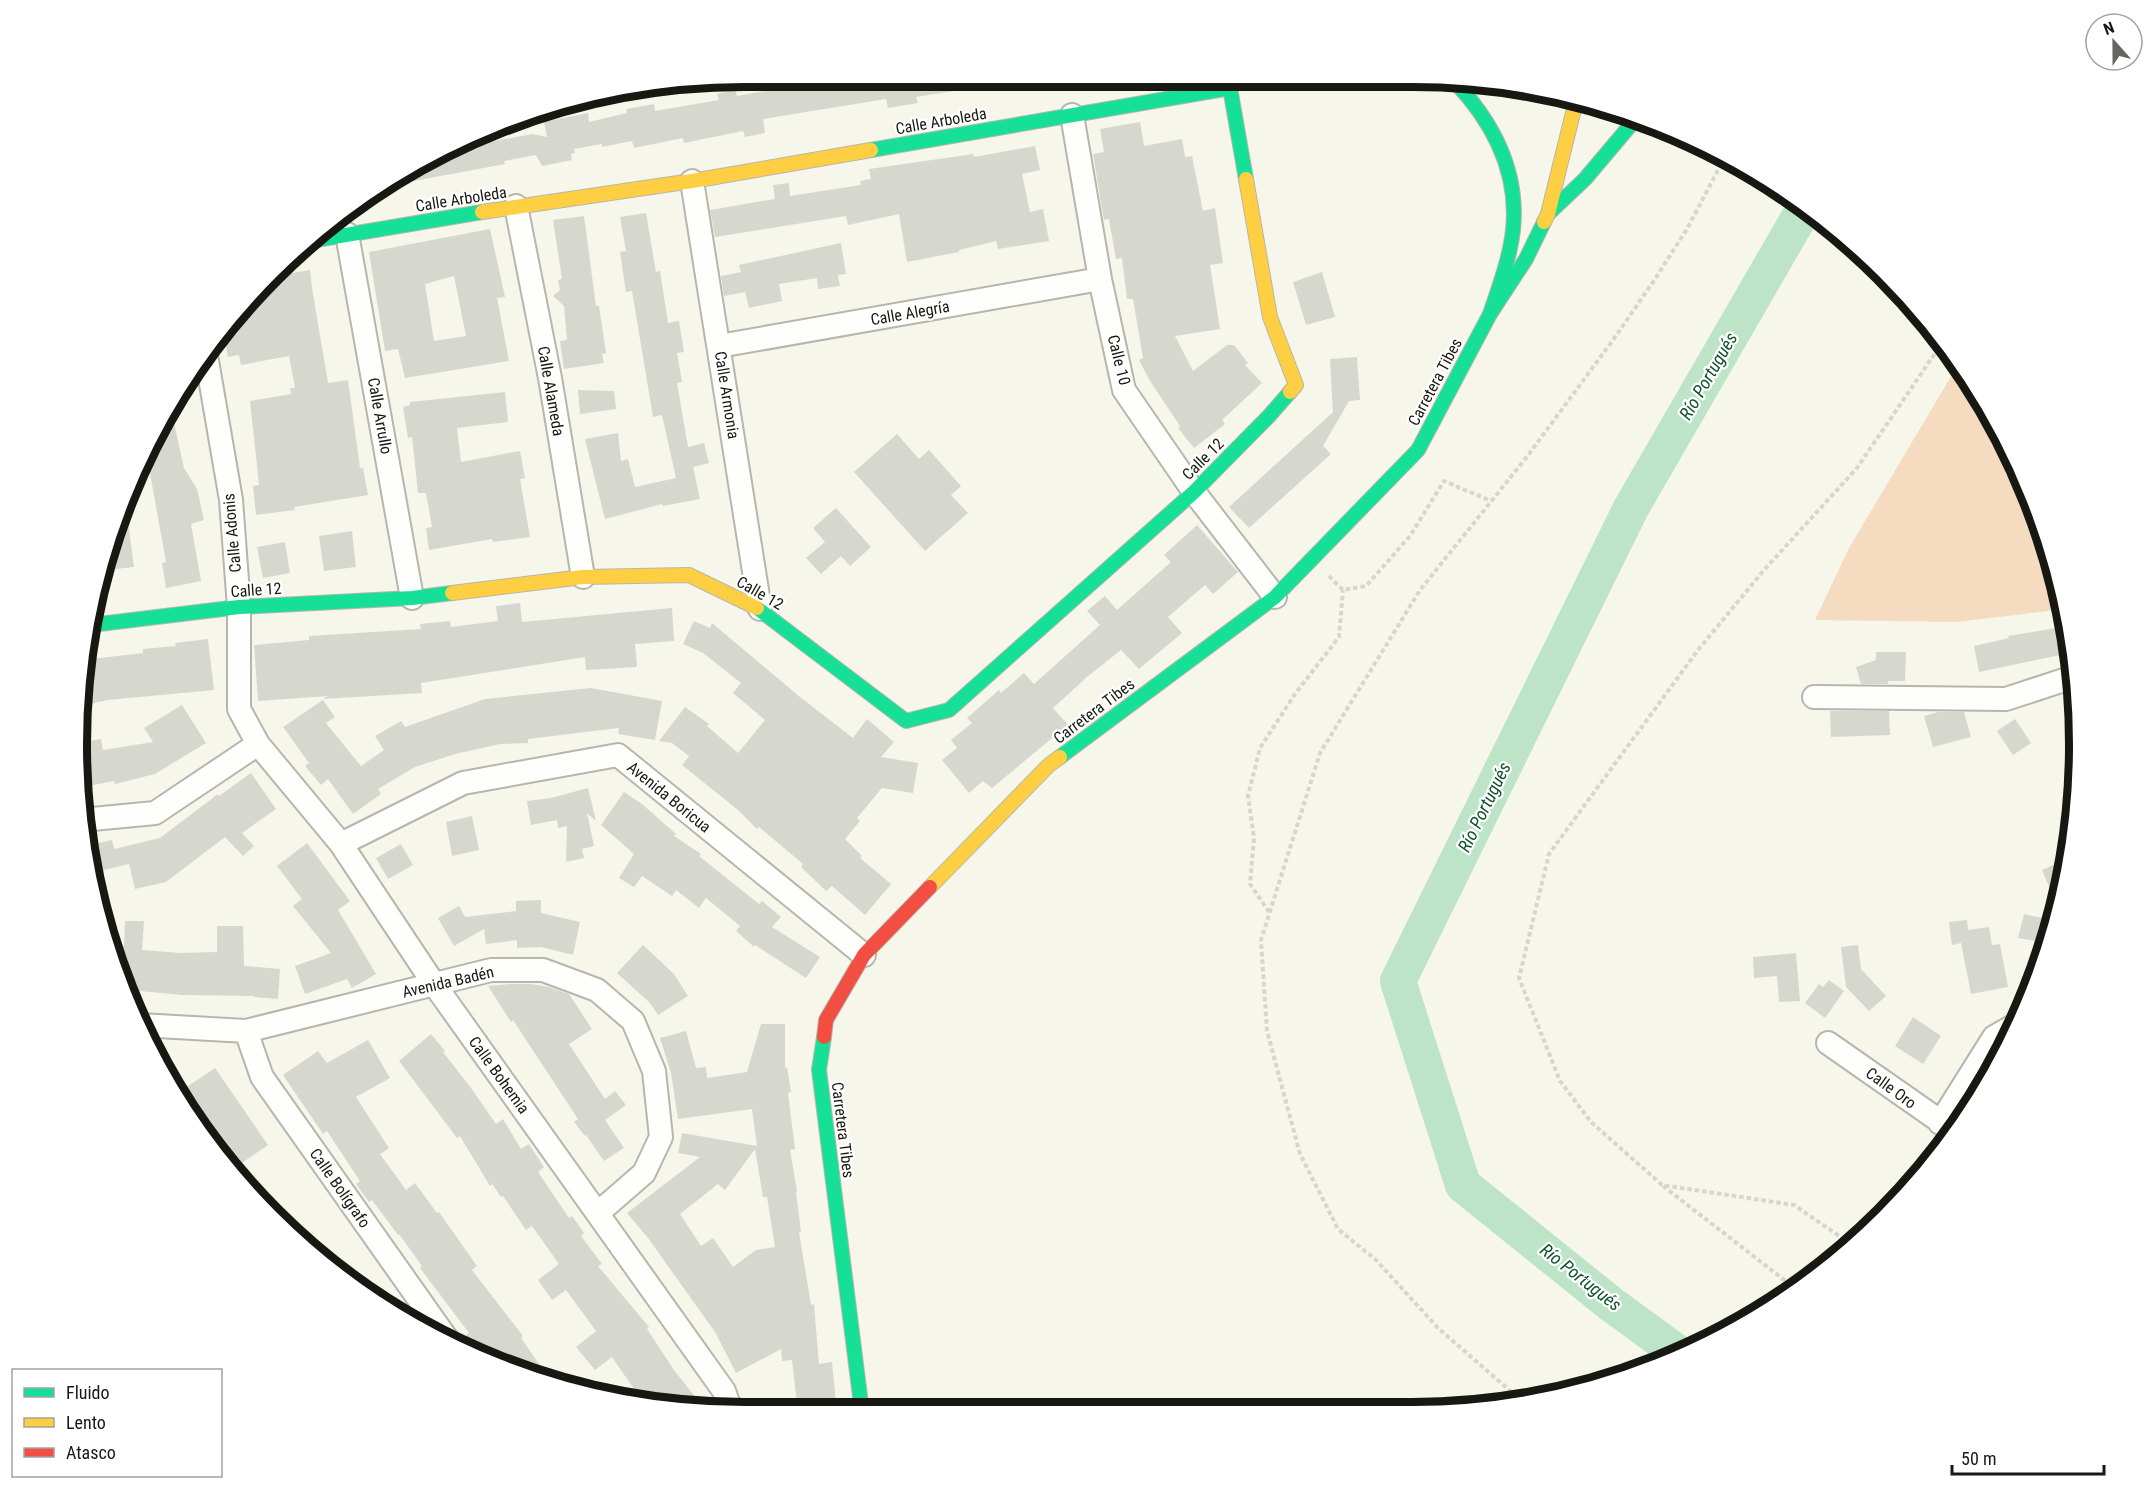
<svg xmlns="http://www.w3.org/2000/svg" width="2156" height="1489" font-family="'Roboto Condensed',sans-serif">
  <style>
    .green { fill: #f5dcc1 }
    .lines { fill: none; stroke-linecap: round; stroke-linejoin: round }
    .river { stroke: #bde4c6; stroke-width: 36 }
    .building { fill: #d6d8d0; fill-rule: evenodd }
    .street-casing { stroke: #b6b6ad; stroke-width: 26 }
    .fast-casing { stroke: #b6b6ad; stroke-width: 16 }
    .slow-casing { stroke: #b6b6ad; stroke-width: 16 }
    .jam-casing { stroke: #b6b6ad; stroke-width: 16 }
    .path { stroke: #d5d5d2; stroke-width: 4; stroke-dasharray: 4.5 3; stroke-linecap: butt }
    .street { stroke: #fefefc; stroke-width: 22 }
    .fast { stroke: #16e098; stroke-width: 14 }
    .slow { stroke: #ffcf43; stroke-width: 14 }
    .jam { stroke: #f24e42; stroke-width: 14 }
    .labels { text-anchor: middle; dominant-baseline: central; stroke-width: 4.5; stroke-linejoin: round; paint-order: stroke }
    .street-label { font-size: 16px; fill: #171811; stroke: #fff }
    .water-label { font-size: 18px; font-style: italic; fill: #0f512f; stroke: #fff }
    .rim { fill: none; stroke: #171811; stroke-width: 8 }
  </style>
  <rect width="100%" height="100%" fill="#f6f6eb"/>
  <path class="green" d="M 1959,363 L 1967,374 L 2029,489 L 2065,609 L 1957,622 L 1815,620 L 1849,548 Z"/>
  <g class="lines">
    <path class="river" d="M 1678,1353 L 1611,1304 L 1463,1185 L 1398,981 L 1631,508 L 1805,207"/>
  </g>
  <path class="building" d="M 821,76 L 986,76 L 986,86 L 916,97 L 918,103 L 888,108 L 886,99 L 763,119 L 765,133 L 745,137 L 743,131 L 684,143 L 683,138 L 634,148 L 632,141 L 602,147 L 602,144 L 574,149 L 575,153 L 571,154 L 572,160 L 542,166 L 536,155 L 504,161 L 505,164 L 382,187 L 381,185 L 449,145 L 460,141 L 487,136 L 489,142 L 532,134 L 547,137 L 544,122 L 588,113 L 589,122 L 627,113 L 626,109 L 654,104 L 655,111 L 719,100 L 717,94 L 735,90 L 737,96 L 792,86 L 792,82 Z
    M 1140,122 L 1144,146 L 1182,139 L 1185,157 L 1192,156 L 1203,211 L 1215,208 L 1223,263 L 1210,265 L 1220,329 L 1175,336 L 1193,371 L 1227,345 L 1234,345 L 1248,363 L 1245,365 L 1262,383 L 1222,420 L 1225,424 L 1194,448 L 1178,428 L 1180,426 L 1150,381 L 1139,360 L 1143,358 L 1133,299 L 1127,299 L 1122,258 L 1116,259 L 1109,219 L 1104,220 L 1101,203 L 1093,154 L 1104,152 L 1100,129 Z
    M 1035,146 L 1040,170 L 1022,174 L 1030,212 L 1043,209 L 1049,241 L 998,249 L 996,241 L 959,250 L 959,252 L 907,262 L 899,214 L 848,225 L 846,216 L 715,237 L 710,210 L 775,199 L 773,185 L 789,183 L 790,196 L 861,185 L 860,181 L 871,179 L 869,169 L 973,154 L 974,157 Z
    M 646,213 L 656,272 L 660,271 L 668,323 L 679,321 L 684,352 L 677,353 L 682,382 L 677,383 L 688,447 L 704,443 L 709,463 L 693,467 L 700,499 L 663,506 L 662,504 L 605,519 L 585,439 L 618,433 L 621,461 L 628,459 L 635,487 L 676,478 L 662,415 L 653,417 L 632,291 L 626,292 L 620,252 L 626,251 L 620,217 Z
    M 584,216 L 596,306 L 599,306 L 606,353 L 602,354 L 604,363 L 564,369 L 560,341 L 567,340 L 564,306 L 553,296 L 560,290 L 558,280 L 562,279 L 553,220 Z
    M 490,229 L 505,297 L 497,298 L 509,361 L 405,378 L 398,349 L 385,351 L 369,252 ZM 454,276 L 466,336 L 434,341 L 425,284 Z
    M 841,243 L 846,274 L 838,275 L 840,286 L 818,289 L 817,278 L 779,284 L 782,301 L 749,308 L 745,292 L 724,296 L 721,276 L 741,272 L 739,265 Z
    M 310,270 L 312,288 L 328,383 L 348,380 L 360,468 L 363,468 L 368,495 L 294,507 L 295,510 L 256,515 L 253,486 L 259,485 L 250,401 L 291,394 L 290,388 L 295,388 L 289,356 L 241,365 L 239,355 L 228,357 L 223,331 L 242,304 L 275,276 Z
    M 1322,272 L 1335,317 L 1306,325 L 1293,282 Z
    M 1357,357 L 1360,400 L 1349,401 L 1323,446 L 1331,454 L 1249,528 L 1229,507 L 1333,412 L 1330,359 Z
    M 578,390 L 614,391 L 616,409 L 580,414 Z
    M 505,392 L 508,422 L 457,428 L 461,462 L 520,451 L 525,478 L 520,479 L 530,537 L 493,542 L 492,539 L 429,550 L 426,528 L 432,527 L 426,493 L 418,493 L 412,437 L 408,438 L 403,407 L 410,405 L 410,402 Z
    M 170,405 L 184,468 L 197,489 L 204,520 L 191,524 L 201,581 L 166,588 L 162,563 L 166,562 L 146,451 Z
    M 897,434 L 919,459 L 929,450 L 961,486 L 951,495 L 968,513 L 925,551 L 854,472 Z
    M 125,499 L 134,567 L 106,570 L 110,552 Z
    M 836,508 L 871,547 L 850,566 L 841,556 L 821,574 L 806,558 L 825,542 L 813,528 Z
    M 1197,525 L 1238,572 L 1213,594 L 1205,585 L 1168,617 L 1182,633 L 1139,669 L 1121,650 L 1087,677 L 1053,708 L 1068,725 L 992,788 L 983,781 L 969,793 L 942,760 L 957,748 L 951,740 L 972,723 L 967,718 L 999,690 L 1001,693 L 1024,673 L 1034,684 L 1100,625 L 1087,611 L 1105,596 L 1117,610 L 1171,562 L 1164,555 Z
    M 352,531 L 356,567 L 324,571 L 319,536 Z
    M 285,542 L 290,573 L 263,578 L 257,547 Z
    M 520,603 L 522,622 L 672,608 L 674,641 L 635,644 L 637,667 L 586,670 L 585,657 L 421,683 L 422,693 L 323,699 L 328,696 L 258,701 L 254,645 L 309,640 L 309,636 L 421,629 L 420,624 L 450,621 L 451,627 L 498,621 L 496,606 Z
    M 694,621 L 710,628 L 712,623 L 800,697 L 853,738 L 867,719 L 894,742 L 881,757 L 918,763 L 913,793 L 882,788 L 857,818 L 860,821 L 845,839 L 862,856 L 860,858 L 891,884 L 865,915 L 832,886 L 826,891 L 801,867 L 803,864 L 759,827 L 757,829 L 738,810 L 682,765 L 689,756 L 672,743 L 659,741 L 685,707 L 709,724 L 707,726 L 738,753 L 765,720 L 733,693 L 741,683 L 703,653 L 683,644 Z
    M 2068,626 L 2070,653 L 1979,672 L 1974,646 L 2009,638 L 2008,636 Z
    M 208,639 L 214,690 L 108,700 L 85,705 L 81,680 L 82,660 L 143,653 L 143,649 L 176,646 L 175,643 Z
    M 1876,652 L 1906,652 L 1905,681 L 1888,681 L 1888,684 L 1861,684 L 1856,667 L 1876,660 Z
    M 591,688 L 662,701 L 655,740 L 618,734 L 619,728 L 528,739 L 528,743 L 500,744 L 455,754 L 415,767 L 378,789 L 381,794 L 353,814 L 328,779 L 321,785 L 305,766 L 309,763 L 283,727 L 323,700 L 335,717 L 326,723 L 361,766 L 384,750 L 375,736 L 401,721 L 405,727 L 485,699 Z
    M 182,705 L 206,743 L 155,774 L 115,784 L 114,781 L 83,787 L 79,765 L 79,743 L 101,739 L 103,750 L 153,742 L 144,728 Z
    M 1830,711 L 1889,711 L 1890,735 L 1831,737 Z
    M 1938,712 L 1964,712 L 1971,737 L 1933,747 L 1924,716 Z
    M 2015,719 L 2031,743 L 2013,755 L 1997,731 Z
    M 251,773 L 276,809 L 242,833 L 254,846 L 243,856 L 225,837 L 166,882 L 135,889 L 129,864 L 92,873 L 86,846 L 112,840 L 114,849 L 160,838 L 218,794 L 219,796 Z
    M 588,788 L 596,821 L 587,813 L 594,846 L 582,849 L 584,858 L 566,862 L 567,826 L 558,828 L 557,820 L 531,825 L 527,801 L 551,798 Z
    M 624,792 L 642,804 L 676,834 L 674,836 L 701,854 L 699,856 L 759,904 L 762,901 L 781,917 L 772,927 L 820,957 L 806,978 L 755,945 L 754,947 L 736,931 L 740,926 L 706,898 L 699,908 L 676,890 L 672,896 L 642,876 L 634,887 L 619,878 L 634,854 L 601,825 Z
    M 472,816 L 479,850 L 452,856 L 446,822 Z
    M 307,843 L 350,901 L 338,910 L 376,974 L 352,988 L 347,979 L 305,994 L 295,966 L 331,953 L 293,906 L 302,899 L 277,866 Z
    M 401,844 L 413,865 L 388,879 L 376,858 Z
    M 2058,863 L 2065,881 L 2057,906 L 2042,870 Z
    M 541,900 L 541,913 L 580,922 L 573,955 L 541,947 L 517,948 L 517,940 L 486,944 L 484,929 L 454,946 L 438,918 L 459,906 L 465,917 L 516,911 L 516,901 Z
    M 2024,914 L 2047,919 L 2042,942 L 2018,938 Z
    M 1967,920 L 1968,930 L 1989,927 L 1992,945 L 2000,944 L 2008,987 L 1971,994 L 1961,943 L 1952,945 L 1949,922 Z
    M 125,921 L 144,921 L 142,950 L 181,953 L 217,952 L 217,926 L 243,926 L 244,966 L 280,969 L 278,999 L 254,997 L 254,996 L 182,995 L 129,990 L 113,945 L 124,946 Z
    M 643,945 L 674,974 L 688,996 L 658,1015 L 650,1003 L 617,973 Z
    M 1858,945 L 1861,969 L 1886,996 L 1869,1011 L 1846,987 L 1841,947 Z
    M 1796,953 L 1800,1001 L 1779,1002 L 1777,976 L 1754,978 L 1753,957 Z
    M 1829,980 L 1844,991 L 1825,1018 L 1805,1003 L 1819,984 L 1823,987 Z
    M 510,984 L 531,984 L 549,987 L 569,994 L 592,1029 L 569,1044 L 605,1099 L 615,1091 L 626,1105 L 605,1120 L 624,1148 L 604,1161 L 586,1135 L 585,1136 L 574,1122 L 578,1119 L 513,1020 L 511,1022 L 488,986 Z
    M 1913,1017 L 1941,1036 L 1923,1064 L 1895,1046 Z
    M 761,1024 L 785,1024 L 785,1068 L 787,1067 L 791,1092 L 788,1093 L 795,1149 L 790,1150 L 797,1191 L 796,1192 L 801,1232 L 799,1232 L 811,1305 L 814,1304 L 819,1364 L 832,1362 L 837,1413 L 798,1413 L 792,1360 L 782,1361 L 781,1349 L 736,1373 L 715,1332 L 648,1238 L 627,1213 L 700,1157 L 678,1153 L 682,1133 L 757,1146 L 752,1109 L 678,1119 L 671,1073 L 660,1038 L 686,1031 L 696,1068 L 706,1067 L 707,1078 L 747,1072 ZM 755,1149 L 763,1197 L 767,1197 L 775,1247 L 756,1250 L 733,1267 L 713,1238 L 701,1246 L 680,1214 L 718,1184 L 725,1190 Z
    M 431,1034 L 445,1051 L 443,1052 L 471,1088 L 496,1124 L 503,1119 L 521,1149 L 529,1144 L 544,1167 L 538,1172 L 569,1218 L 572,1216 L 584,1233 L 581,1236 L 602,1264 L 598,1266 L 649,1327 L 647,1329 L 674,1370 L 704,1408 L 643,1402 L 612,1357 L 595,1370 L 576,1347 L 596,1331 L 566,1290 L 552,1300 L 538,1280 L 559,1264 L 532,1226 L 526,1230 L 503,1196 L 501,1197 L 492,1184 L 490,1186 L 460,1136 L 457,1138 L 399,1061 Z
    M 368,1040 L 390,1078 L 356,1097 L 389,1148 L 380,1154 L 406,1190 L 415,1183 L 437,1213 L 439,1212 L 477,1266 L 472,1270 L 523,1336 L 521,1338 L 551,1381 L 483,1359 L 466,1335 L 469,1333 L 420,1268 L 422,1266 L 399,1234 L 398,1235 L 372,1200 L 369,1202 L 356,1184 L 360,1181 L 327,1131 L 323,1134 L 283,1075 L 318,1051 L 327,1063 Z
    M 215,1068 L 268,1145 L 233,1169 L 189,1116 L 176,1094 Z"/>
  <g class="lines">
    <g class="street-casing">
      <path id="street" d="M 1072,115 L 1100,279 L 1124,390 L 1194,492 L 1275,597
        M 692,181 L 760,609
        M 516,206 L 550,378 L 583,577
        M 347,234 L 412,598
        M 719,346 L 1100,279
        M 206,355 L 231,500 L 239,607 L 239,709 L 258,744 L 341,844 L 434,984 L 724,1391 L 731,1411
        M 1814,697 L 2006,699 L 2073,677
        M 82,820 L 155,813 L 258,744
        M 341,844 L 463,783 L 618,755 L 864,955
        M 140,1025 L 246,1031 L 491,970 L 543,970 L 597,990 L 633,1021 L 654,1071 L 661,1137 L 644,1173 L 598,1213
        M 246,1031 L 262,1077 L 447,1339
        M 1828,1043 L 1954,1131
        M 1940,1123 L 1994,1037 L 2015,1025"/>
    </g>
    <g class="fast-casing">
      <path id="fast" d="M 1454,81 C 1493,122 1519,172 1513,230 C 1510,258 1499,287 1490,314
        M 871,150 L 1230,88 L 1246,179
        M 1548,214 L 1585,179 L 1634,121
        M 316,240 L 482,212
        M 757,608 L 906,721 L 949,710 L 1194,492 L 1269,416 L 1290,392
        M 91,625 L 239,607 L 412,598 L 452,593
        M 1060,757 L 1275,597 L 1418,450 L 1490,314 L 1526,259 L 1544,222
        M 824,1037 L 819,1070 L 862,1412"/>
    </g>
    <g class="slow-casing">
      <path id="slow" d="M 1246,179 L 1270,317 L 1296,385 L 1290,392
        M 482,212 L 692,181 L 871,150
        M 1544,222 L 1548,214 L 1576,101
        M 452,593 L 583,577 L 689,575 L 757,608
        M 930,887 L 1049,765 L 1060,757"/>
    </g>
    <g class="jam-casing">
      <path id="jam" d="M 824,1037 L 826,1020 L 864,955 L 930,887"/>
    </g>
    <path class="path" d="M 1329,576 L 1343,590 L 1366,586 L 1410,536 L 1444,481 L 1491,501
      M 1269,912 L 1250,884 L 1254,838 L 1248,796 L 1260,748 L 1295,694 L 1339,637 L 1343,590
      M 1663,1186 L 1796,1289
      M 1851,1244 L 1794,1205 L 1662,1185 L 1591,1122 L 1560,1081 L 1519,978 L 1549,854 L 1698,650 L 1764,570 L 1857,468 L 1942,343
      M 1523,1402 L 1438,1328 L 1376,1260 L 1338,1229 L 1300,1154 L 1267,1031 L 1261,940 L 1320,753 L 1420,590 L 1526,458 L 1613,340 L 1653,282 L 1687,229 L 1717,172 L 1719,153"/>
    <use href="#street" class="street"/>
    <use href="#fast" class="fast"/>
    <use href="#slow" class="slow"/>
    <use href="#jam" class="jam"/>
  </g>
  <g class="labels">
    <g class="street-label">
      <text transform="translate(941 121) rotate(-10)">Calle Arboleda</text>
      <text transform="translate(461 199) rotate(-9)">Calle Arboleda</text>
      <text transform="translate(910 313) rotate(-10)">Calle Alegría</text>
      <text transform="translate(1119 360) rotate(76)">Calle 10</text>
      <text transform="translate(1435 382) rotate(-62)">Carretera Tibes</text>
      <text transform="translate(551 391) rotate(80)">Calle Alameda</text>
      <text transform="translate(727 395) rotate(81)">Calle Armonia</text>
      <text transform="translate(380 416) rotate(80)">Calle Arrullo</text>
      <text transform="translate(1203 459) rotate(-45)">Calle 12</text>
      <text transform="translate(232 533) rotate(-95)">Calle Adonis</text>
      <text transform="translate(256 590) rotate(-4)">Calle 12</text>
      <text transform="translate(760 593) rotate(30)">Calle 12</text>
      <text transform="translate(1094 711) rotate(-37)">Carretera Tibes</text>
      <text transform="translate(669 797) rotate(39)">Avenida Boricua</text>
      <text transform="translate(448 982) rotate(-13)">Avenida Badén</text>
      <text transform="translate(499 1075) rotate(54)">Calle Bohemia</text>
      <text transform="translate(1891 1088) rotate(36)">Calle Oro</text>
      <text transform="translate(843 1130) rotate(83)">Carretera Tibes</text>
      <text transform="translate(340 1188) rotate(55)">Calle Bolígrafo</text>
    </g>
    <g class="water-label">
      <text transform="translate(1708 376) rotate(-60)">Río Portugués</text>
      <text transform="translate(1484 807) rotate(-64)">Río Portugués</text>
      <text transform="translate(1581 1277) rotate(38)">Río Portugués</text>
    </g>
  </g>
  <path d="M0 0H2156V1489H0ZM744 87H1412A657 657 0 0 1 2069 744V745A657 657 0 0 1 1412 1402H744A657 657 0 0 1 87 745V744A657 657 0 0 1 744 87Z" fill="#fff" fill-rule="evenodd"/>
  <path class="rim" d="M744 87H1412A657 657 0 0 1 2069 744V745A657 657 0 0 1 1412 1402H744A657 657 0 0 1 87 745V744A657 657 0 0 1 744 87Z"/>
  <rect x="12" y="1369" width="210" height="108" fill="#ffffff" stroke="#a2a3a0" stroke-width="1.5"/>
  <rect x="24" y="1388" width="30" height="9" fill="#16e098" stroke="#a2a3a0" stroke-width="1.5"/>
  <text x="66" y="1399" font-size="18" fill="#171811">Fluido</text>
  <rect x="24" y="1418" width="30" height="9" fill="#ffcf43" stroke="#a2a3a0" stroke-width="1.5"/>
  <text x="66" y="1429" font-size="18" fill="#171811">Lento</text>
  <rect x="24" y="1448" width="30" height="9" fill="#f24e42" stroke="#a2a3a0" stroke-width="1.5"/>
  <text x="66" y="1459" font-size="18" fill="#171811">Atasco</text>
  <g transform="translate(2114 42) rotate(339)"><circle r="28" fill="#ffffff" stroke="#a2a3a0" stroke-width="1.5"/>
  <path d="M0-4.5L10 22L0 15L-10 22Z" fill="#65665d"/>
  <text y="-9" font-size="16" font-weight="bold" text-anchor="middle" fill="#171811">N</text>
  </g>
  <path d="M1952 1465v9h152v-9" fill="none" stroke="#171811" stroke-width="3"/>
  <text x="1961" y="1465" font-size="18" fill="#171811" stroke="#ffffff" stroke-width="4.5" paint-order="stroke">50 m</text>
</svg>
